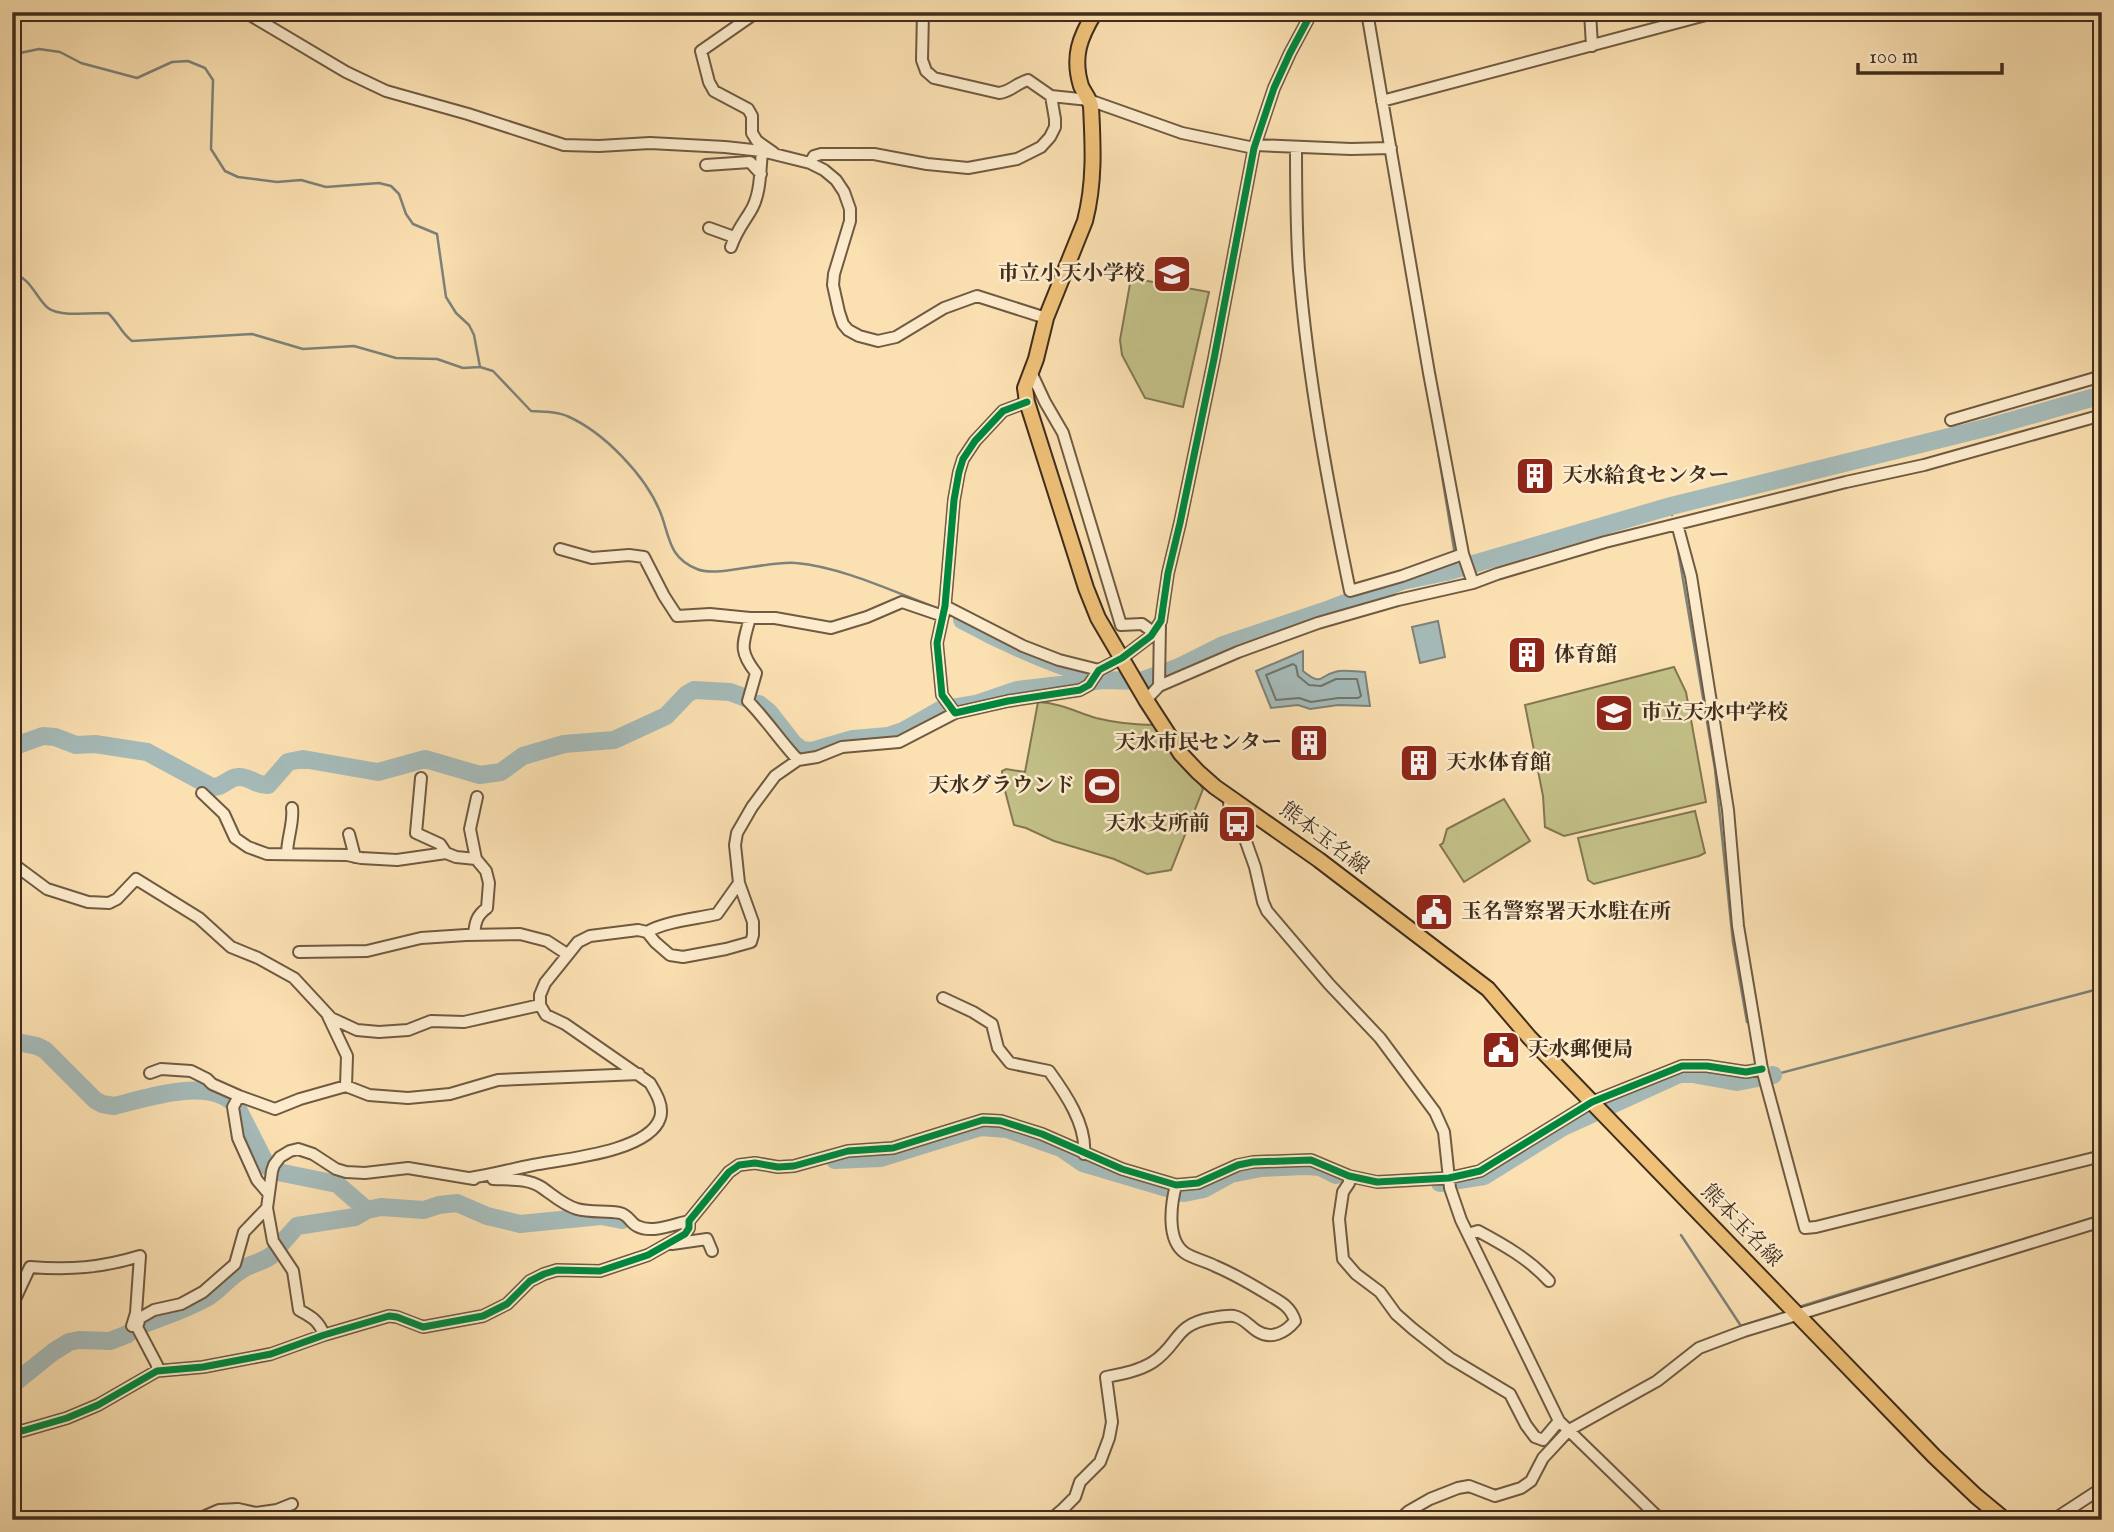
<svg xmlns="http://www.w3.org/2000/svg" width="2114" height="1532" font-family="'IM FELL English','Noto Serif JP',serif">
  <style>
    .green { fill: #c3c188; stroke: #827752; stroke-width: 2 }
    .water { fill: #a5bab8; stroke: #7d827a; stroke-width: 2 }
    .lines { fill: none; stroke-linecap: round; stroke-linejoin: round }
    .shore { stroke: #72746a; stroke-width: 2 }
    .stream { stroke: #7d827a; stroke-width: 2.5 }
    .river { stroke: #a5bab8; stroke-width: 18 }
    .minor-casing { stroke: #6f5a42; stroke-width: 14 }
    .major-casing { stroke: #402d1d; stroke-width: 18 }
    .minor { stroke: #fcebcc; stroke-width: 10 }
    .major { stroke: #eec078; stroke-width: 14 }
    .cycleway-casing { stroke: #fcebcc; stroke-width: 11 }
    .cycleway { stroke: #00873e; stroke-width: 7 }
    .labels { text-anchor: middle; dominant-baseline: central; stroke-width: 5; stroke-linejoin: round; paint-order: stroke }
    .poi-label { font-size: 21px; font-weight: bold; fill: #402d1d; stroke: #fcebcc; text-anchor: start }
    .street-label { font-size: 21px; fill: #402d1d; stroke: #fcebcc }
  </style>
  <rect width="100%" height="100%" fill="#fbe0b1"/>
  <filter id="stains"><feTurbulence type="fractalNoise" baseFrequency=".00286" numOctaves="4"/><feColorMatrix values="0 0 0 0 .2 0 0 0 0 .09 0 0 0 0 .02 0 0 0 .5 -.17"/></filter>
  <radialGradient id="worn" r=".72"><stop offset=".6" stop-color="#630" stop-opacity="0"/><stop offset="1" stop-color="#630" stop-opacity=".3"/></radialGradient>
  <path class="green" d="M 1131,278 L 1209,292 L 1183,407 L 1145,398 L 1122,355 L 1120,340 Z
    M 1674,667 L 1686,692 L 1706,802 L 1564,836 L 1545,827 L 1543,796 L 1525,705 Z
    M 1038,702 C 1060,703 1076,712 1096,718 C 1116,723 1136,725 1156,725 L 1183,758 L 1203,789 L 1171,870 L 1147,874 L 1114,859 L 1054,841 L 1026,828 L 1014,825 L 1003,783 L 1002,771 L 1006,769 L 1025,772 Z
    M 1504,799 L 1530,841 L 1464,882 L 1440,845 L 1443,843 L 1447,829 Z
    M 1695,811 L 1705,853 L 1699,856 L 1594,884 L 1588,880 L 1578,838 Z"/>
  <path class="water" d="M 1438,621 L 1445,657 L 1420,663 L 1412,627 Z
    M 1303,651 L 1303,671 C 1323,687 1318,676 1335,672 C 1343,669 1356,672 1365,672 L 1370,706 L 1338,705 L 1310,709 L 1298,705 L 1271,708 L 1256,671 Z"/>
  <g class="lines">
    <path class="shore" d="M 1293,664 L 1296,666 L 1298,676 L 1309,685 L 1321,686 L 1336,679 L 1357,679 L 1361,696 L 1358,698 L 1338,698 L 1311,702 L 1299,698 L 1276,700 L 1266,675 Z"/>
    <path class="stream" d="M 12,49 L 20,53 L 39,49 L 60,52 L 81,63 L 137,78 L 172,62 L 188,61 L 205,68 L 213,80 L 211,149 L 225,171 L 238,177 L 277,182 L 301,180 L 326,187 L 379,183 L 391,186 L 399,194 L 406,214 L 413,224 L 437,234 L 446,297 L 456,313 L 469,325 L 474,335 L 480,367
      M 12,274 C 30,276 36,298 48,308 C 59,317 93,313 108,313 C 118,322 121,333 132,341 L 252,334 L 303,349 L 354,346 L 396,358 L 437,359 L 463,368 L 480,367 L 493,371 L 531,411 C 542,412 557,411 567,416 C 604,432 647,477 661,514 C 670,538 669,558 697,569 C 717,578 769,560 796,563 C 842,567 894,592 937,608
      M 1434,427 L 1455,555
      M 1671,506 L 1672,515
      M 1677,544 L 1715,769 L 1733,942 L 1747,1022
      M 1456,562 L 1457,569
      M 1773,1075 L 2102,988
      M 1681,1235 L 1741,1326 L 1786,1312
      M 1799,1307 C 1899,1275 2001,1247 2102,1215"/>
    <path class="river" d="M 962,620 C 1006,644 1049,663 1097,678
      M 759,704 L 769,712 L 794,744 L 802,750 L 812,751 L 853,739 L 888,736 L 903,731 L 940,710 L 976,704 L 1017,690 L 1103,680 L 1141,681 L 1179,667 L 1223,645 L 1330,609 L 1402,581 L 1446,572 L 1671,506 L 1989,427 L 2102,395
      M 12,747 L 43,736 L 55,737 L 76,745 L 95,744 L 147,752 L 212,787 C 224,788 229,776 240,777 C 250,777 257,786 268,785 L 288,762 L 303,759 L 378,772 L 425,759 L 480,775 L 501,772 L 523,756 L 564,744 L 614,740 L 666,716 L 687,694 L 694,690 L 730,692 L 746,698
      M 12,1041 L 37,1046 L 45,1050 L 95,1100 L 102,1104 L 114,1106 C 147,1098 212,1075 237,1107 L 267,1166 L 278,1172 L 337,1184 L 367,1210
      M 835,1160 L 881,1158 L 981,1127 L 1007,1129 L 1061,1148 L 1083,1163 L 1184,1193 L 1204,1189 L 1231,1174 L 1261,1168 L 1306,1166 L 1320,1167 L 1336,1175
      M 1440,1183 L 1484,1176 L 1563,1127 L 1677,1075 L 1687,1073 L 1737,1082 L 1773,1075
      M 280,1245 L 297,1226 L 355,1217 L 367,1210 L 381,1207 L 424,1210 L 439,1205 L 457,1203 L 487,1216 L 520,1224 L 601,1216 L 622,1220
      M 147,1323 C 168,1315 189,1308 208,1297 C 221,1289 230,1276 243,1269 C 254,1262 267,1262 276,1251
      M 12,1385 L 53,1352 L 69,1342 L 79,1340 L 110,1341 L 128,1334"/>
    <g class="minor-casing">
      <path id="minor" d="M 245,12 L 346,72 L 386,91 L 468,114 L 564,145 L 599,146 L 650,143 L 725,147 L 762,151 L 810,163 L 824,170 L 836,180 L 844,192 L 850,209 L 850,221 L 834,274 L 833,285 L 839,312 L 843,324 L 848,330 L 859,336 L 878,341 L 896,337 L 944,308 L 977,296 L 1046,318
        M 757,12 L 701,51 L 709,82 L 714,91 L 748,109 L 752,116 L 752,133 L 757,141 L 774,153
        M 923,12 L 922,60 L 926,71 L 934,78 L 999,93 C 1010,92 1017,83 1028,80 L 1051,96 L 1089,100 L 1182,133 L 1254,148
        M 1367,12 L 1429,373 L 1463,554 L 1473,583
        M 1590,12 L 1592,46
        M 1382,101 L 1717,12
        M 1255,145 L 1351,149 L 1391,148
        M 1296,147 C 1296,188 1296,229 1299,270 C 1308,378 1328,485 1350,591 L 1402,576 L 1463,554
        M 810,163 L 814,156 L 821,154 L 874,154 L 927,164 L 968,168 L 1017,159 L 1041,147 L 1050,137 L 1055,127 L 1055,119 L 1051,96
        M 706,165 L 750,162 L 761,174
        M 709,228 L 734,237
        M 731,247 C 736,232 742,225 750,212 C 761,195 760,171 762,151
        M 1031,372 L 1045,402 L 1063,433 L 1121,625 L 1142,624 L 1153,632
        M 1027,402 L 1003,411 L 975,441 L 963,459 L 959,472 L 954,500 L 945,606 L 937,643 L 942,695 L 955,713 L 1008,701 L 1080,690 L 1089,685 L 1099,670 L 1122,658 L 1151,636 L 1161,621 L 1168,573 L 1180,523 L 1214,359 L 1254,148 L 1274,88 L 1290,53 L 1312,12
        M 1951,420 L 2102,376
        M 1677,524 L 1691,576 L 1728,810 L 1738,926 L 1762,1069 L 1805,1228 L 1816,1227 L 2102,1156
        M 560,549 L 592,558 L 629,555 L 644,557 L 664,596 L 677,616 L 710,614 L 750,618 L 775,618 L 831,628 L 867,617 L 902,602 L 943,616
        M 945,606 L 1023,646 L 1059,660 L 1099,670
        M 750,618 C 743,644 738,650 756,673 L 748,701 C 766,719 780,741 798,760
        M 1159,686 L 1160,623
        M 1146,700 L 1159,686 L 1238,652 L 1318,623 L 1398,600 L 1473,583 L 1497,574 L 1605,542 L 1846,482 L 1924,465 L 2102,415
        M 421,778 L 416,833 L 440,844 L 446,853 L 456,857 L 476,859
        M 202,793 L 224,814 L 235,838 L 248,847 L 267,854 L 347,855 L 361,858 L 397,860 L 446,853
        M 1230,796 L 1229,807 L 1244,836 L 1255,867 L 1263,902 L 1267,911 L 1329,984 L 1380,1038 L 1435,1112 L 1444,1132 L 1450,1188 L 1461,1220 L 1559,1421 L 1661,1520
        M 349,834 L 355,857
        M 287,854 C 287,838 294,823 292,808
        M 12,863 L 47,889 L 88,902 L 109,903 L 117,899 L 136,879 L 199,918 L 231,947 L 258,958 L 294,978 L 331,1018 L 357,1030 L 379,1032 L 408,1030 L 431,1021 L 464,1022 L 540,1005
        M 647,932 C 667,921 695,919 717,914 L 739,883
        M 474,935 C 475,922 477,915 487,908 L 489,883 L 486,871 L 476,859 L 470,829 L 477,797
        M 299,952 L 367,951 L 421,938 L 466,935 L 520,934 L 547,941 L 567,954
        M 943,998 L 973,1012 L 992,1024 L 998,1048 L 1010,1063 L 1049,1071 C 1065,1093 1087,1125 1084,1154
        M 328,1016 L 347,1056 L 346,1086
        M 150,1073 L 161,1069 L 191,1071 L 207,1079 L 212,1084 L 239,1096 L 233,1107 L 238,1138 L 257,1180 L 268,1193
        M 239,1096 L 275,1109 L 300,1099 L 346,1086 L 369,1095 L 408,1098 L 450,1094 L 498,1080 L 639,1074
        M 1349,1176 L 1349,1183 L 1343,1192 L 1339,1219 L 1343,1259 L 1356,1274 L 1380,1292 L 1396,1314 L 1413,1329 L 1450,1358 L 1510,1394 L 1526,1425 L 1535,1437 L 1543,1440 L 1559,1421
        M 470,1178 C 491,1175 512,1169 533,1165 C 563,1159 649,1152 660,1118 C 664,1106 656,1093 650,1083 L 565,1024 L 546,1015 L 540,1005 L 540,995 L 545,983 L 578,942 L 590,936 L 638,930 L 647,932 L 655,942 L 670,955 L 683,957 L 726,949 L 751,942 L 753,935 L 753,922 L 739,883 L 735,845 L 737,833 L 752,807 L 775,776 L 798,760 L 817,757 L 842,747 L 899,742 L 955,713
        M 493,1179 C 509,1180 527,1178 541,1187 C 553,1195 563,1205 577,1209 C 591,1213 607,1210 620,1213 C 629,1215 630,1223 637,1226 C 652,1234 674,1224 689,1221
        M 267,1208 L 273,1241 L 293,1271 L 299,1310 C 312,1317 319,1321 324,1335
        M 1468,1234 L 1478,1231 C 1504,1245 1529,1259 1549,1281
        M 672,1244 L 707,1239 L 712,1251
        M 12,1300 L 16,1297 L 30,1267 C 70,1270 101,1268 140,1256 L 136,1313 L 132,1326
        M 157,1371 L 157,1365 L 137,1327 L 140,1318 L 154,1310 L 181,1304 L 203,1292 L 235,1264 L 244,1232 L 267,1208 L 272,1171 L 274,1165 L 280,1157 L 290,1151 L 298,1149 L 313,1154 L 336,1169 L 346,1172 L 365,1173 L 408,1168 L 474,1179
        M 12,1428 L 22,1431 L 67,1418 L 98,1405 L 157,1371 L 203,1367 L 271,1354 L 324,1335 L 389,1316 L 397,1317 L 423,1327 L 483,1316 L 507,1304 L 530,1281 L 544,1274 L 557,1270 L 600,1271 L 648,1255 L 685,1234 L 689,1228 L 689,1221 L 729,1172 L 739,1165 L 755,1163 L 778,1167 L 794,1166 L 848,1151 L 893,1148 L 983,1120 L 1001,1121 L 1042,1134 L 1122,1169 L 1176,1185 L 1198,1183 L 1238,1165 L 1253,1162 L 1311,1160 L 1349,1176 L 1377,1182 L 1449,1178 L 1480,1171 L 1592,1102 L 1682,1066 L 1707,1066 L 1746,1072 L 1762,1069
        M 196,1520 L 219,1510 L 238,1509 L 256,1513 L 277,1510 L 292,1504
        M 1050,1520 L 1063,1509 L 1075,1497 L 1080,1482 L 1100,1462 L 1109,1438 L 1112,1422 L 1106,1377 C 1121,1374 1139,1371 1153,1362 C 1180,1344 1173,1325 1212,1318 C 1218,1317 1228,1315 1234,1316 C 1244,1318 1249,1326 1257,1331 C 1271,1340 1285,1333 1295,1321 C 1291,1307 1281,1302 1269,1295 C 1251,1284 1234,1274 1215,1266 C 1206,1261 1194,1259 1185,1253 C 1166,1240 1171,1204 1176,1185
        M 1399,1520 L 1409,1511 L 1430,1499 L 1458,1488 L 1469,1486 L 1495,1496 L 1521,1488 L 1531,1481 L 1543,1458 L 1569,1430 L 1657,1381 L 1699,1348 L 1744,1331 L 2102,1221
        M 2053,1520 L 2102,1488"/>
    </g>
    <g class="major-casing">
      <path id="major" d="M 1095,12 C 1080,37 1072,56 1081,86 C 1084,93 1089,98 1091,106 C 1093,145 1095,182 1085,221 L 1046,318 L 1036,359 L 1025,388 L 1027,402 L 1086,588 L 1098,618 L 1146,700 L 1181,754 L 1198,772 L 1215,787 L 1319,860 L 1488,989 L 1529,1037 L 1934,1456 L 1976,1496 L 2005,1520"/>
    </g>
    <use href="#minor" class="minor"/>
    <use href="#major" class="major"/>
    <g class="cycleway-casing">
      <path id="cycleway" d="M 1027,402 L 1003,411 L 975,441 L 963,459 L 959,472 L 954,500 L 945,606 L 937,643 L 942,695 L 955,713 L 1008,701 L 1080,690 L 1089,685 L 1099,670 L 1122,658 L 1151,636 L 1161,621 L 1168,573 L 1180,523 L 1214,359 L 1254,148 L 1274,88 L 1290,53 L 1312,12
        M 12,1428 L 22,1431 L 67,1418 L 98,1405 L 157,1371 L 203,1367 L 271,1354 L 324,1335 L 389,1316 L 397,1317 L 423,1327 L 483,1316 L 507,1304 L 530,1281 L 544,1274 L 557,1270 L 600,1271 L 648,1255 L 685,1234 L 689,1228 L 689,1221 L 729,1172 L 739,1165 L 755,1163 L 778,1167 L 794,1166 L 848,1151 L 893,1148 L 983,1120 L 1001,1121 L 1042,1134 L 1122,1169 L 1176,1185 L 1198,1183 L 1238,1165 L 1253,1162 L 1311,1160 L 1349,1176 L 1377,1182 L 1449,1178 L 1480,1171 L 1592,1102 L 1682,1066 L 1707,1066 L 1746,1072 L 1762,1069"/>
    </g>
    <use href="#cycleway" class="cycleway"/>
  </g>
  <defs>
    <g id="school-square" transform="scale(2.0125)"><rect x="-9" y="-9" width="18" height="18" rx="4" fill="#8f2418" stroke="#fcebcc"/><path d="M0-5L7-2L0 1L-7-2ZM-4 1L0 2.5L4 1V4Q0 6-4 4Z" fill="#fff"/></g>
    <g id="building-square" transform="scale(2.0125)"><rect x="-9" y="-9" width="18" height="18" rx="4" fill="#8f2418" stroke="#fcebcc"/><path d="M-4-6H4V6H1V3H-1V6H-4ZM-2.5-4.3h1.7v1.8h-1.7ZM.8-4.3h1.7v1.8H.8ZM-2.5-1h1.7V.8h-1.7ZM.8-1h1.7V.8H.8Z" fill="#fff"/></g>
    <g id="stadium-square" transform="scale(2.0125)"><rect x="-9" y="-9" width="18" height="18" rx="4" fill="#8f2418" stroke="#fcebcc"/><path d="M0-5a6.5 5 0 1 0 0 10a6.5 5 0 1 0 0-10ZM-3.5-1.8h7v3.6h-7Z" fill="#fff"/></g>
    <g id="bus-square" transform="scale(2.0125)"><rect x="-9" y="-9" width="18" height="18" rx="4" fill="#8f2418" stroke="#fcebcc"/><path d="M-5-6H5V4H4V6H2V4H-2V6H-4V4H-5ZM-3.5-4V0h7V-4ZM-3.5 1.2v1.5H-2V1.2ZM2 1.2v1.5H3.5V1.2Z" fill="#fff"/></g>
    <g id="civic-square" transform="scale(2.0125)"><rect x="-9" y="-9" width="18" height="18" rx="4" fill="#8f2418" stroke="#fcebcc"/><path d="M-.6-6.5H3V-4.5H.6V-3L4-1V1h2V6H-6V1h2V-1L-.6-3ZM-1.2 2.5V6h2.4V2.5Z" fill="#fff"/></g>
  </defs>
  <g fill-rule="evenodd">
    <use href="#school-square" x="1172" y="274"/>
    <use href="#building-square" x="1535" y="476"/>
    <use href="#building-square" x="1527" y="655"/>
    <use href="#school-square" x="1614" y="713"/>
    <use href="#building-square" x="1309" y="743"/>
    <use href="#building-square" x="1419" y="763"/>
    <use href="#stadium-square" x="1102" y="786"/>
    <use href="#bus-square" x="1237" y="824"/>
    <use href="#civic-square" x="1434" y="912"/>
    <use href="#civic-square" x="1501" y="1050"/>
  </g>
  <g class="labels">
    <g class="poi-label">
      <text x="1145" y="274" text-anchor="end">市立小天小学校</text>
      <text x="1562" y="476">天水給食センター</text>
      <text x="1554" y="655">体育館</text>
      <text x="1641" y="713">市立天水中学校</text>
      <text x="1282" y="743" text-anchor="end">天水市民センター</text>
      <text x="1446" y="763">天水体育館</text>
      <text x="1075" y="786" text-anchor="end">天水グラウンド</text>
      <text x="1210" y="824" text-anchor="end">天水支所前</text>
      <text x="1461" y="912">玉名警察署天水駐在所</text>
      <text x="1528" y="1050">天水郵便局</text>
    </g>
    <g class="street-label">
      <text transform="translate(1324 839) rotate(37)">熊本玉名線</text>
      <text transform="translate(1741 1226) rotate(46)">熊本玉名線</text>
    </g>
  </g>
  <rect width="2114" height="1532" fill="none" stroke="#fbe0b1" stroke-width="42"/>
  <rect x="14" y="14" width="2086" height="1504" fill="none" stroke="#402d1d" stroke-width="3.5"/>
  <rect x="21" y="21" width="2072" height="1490" fill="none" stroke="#402d1d" stroke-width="2"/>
  <path d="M1858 63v10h144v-10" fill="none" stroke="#402d1d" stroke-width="3.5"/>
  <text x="1869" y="63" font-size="21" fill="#402d1d" stroke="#fcebcc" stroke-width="5" paint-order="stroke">100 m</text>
  <rect width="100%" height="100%" filter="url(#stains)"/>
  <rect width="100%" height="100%" fill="url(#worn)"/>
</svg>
